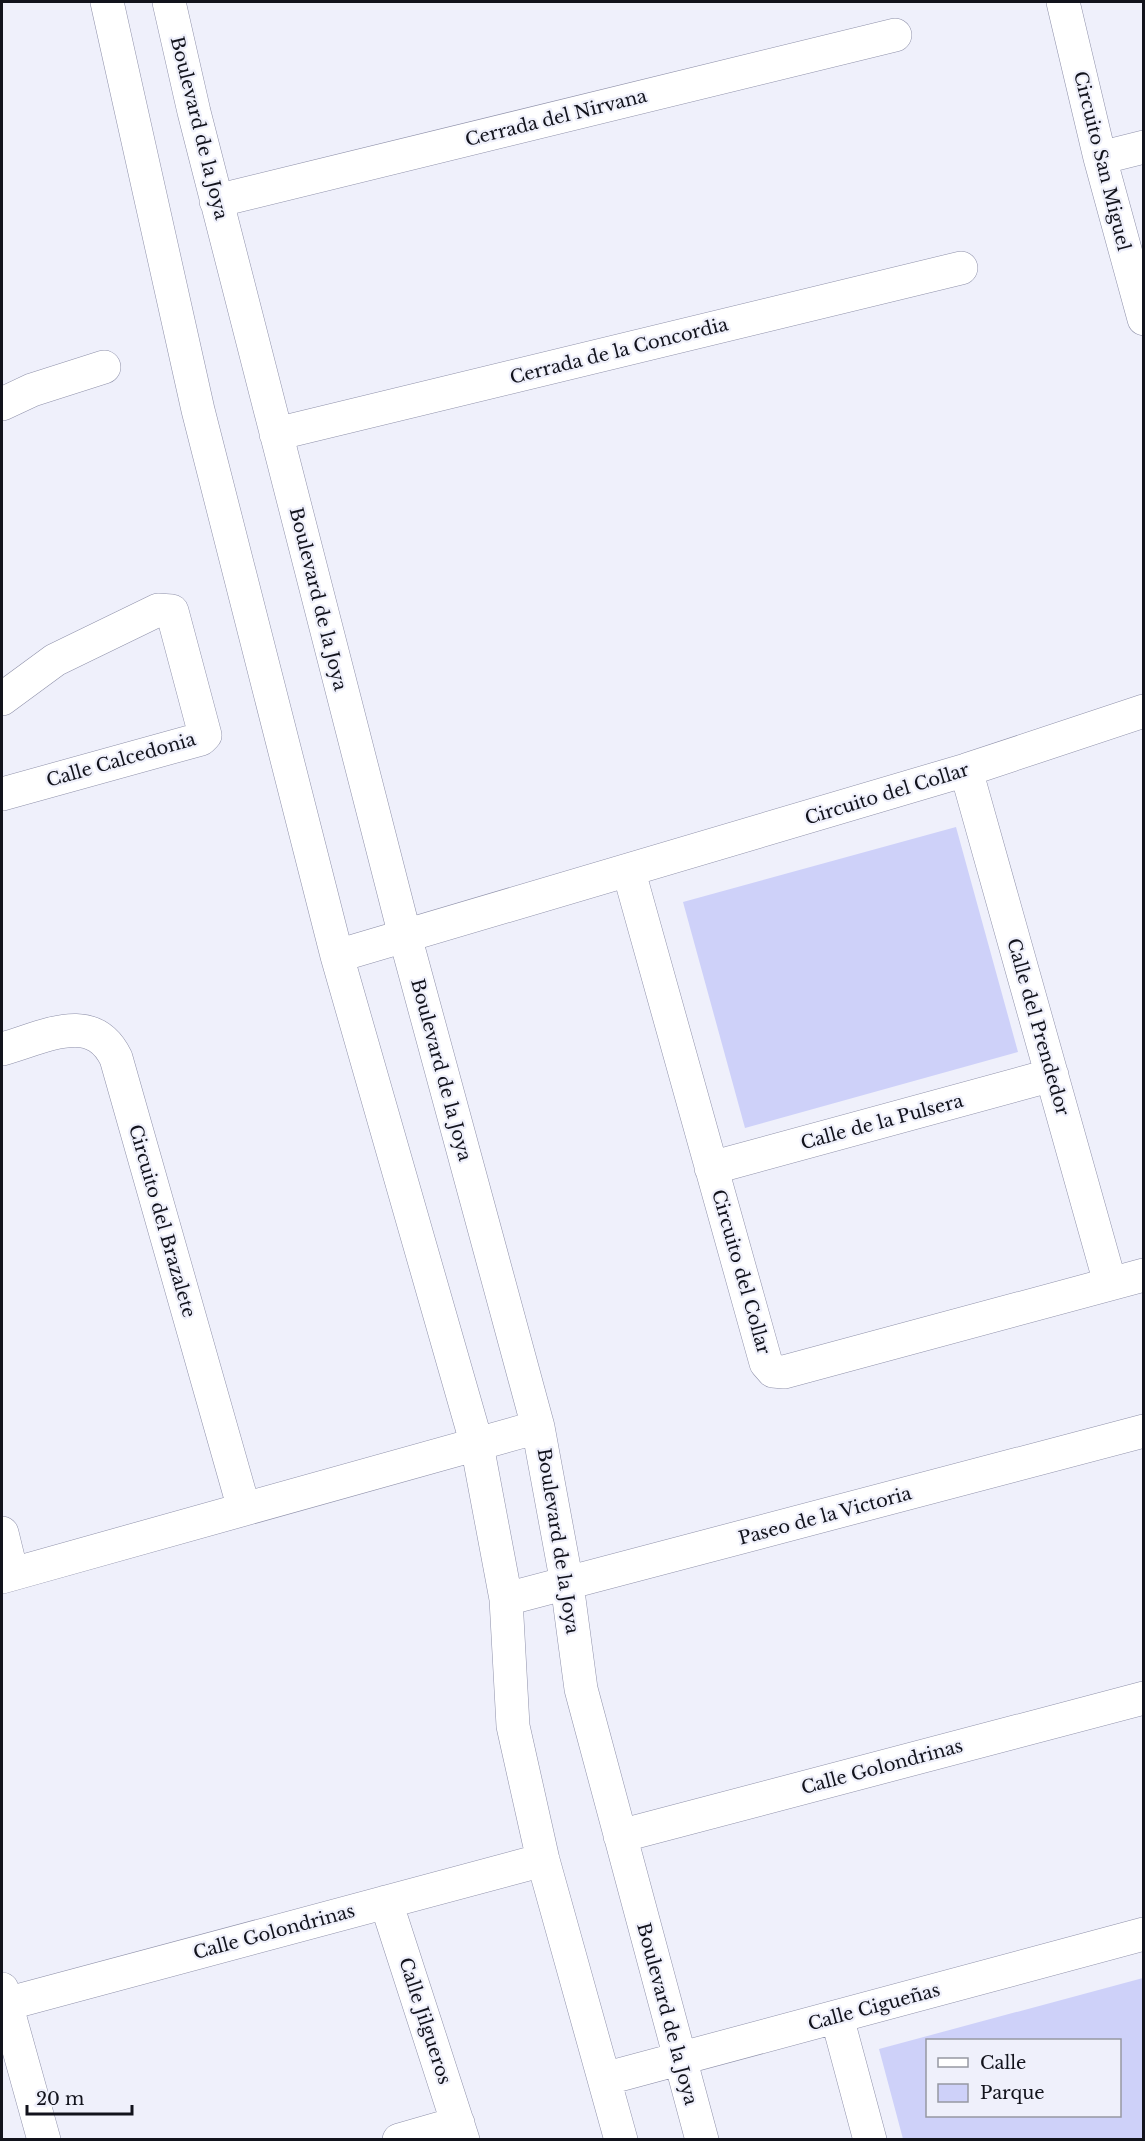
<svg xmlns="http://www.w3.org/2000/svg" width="1145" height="2141" font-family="'Libre Baskerville',serif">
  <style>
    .green { fill: #ced1f9; fill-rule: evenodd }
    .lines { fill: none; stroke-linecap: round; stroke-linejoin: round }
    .street-casing { stroke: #8f91aa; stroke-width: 34 }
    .street { stroke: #fff; stroke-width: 33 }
    .labels { text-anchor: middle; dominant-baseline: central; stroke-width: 4.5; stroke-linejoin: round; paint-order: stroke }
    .street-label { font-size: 18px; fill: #12131c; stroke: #eff0fb }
  </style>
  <rect width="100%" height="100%" fill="#eff0fb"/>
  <path class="green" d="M 956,827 L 1018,1052 L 745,1128 L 683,902 Z
    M 1143,1978 L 1143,2139 L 903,2139 L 879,2049 ZM 928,2040 L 1120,2040 L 1120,2116 L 928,2116 Z"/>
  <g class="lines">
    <g class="street-casing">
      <path id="street" d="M 107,2 L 198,410 L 337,956 L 477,1445 L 506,1599 L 513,1726 L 543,1860 L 621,2140
        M 169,2 L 194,112 L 405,936 L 538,1427 L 567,1584 L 581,1689 L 702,2140
        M 1063,2 L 1100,158 L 1144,319
        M 1100,158 L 1144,147
        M 216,201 L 895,35
        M 2,404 L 32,390 L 104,367
        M 276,434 L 961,268
        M 2,699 L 55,660 L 158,610 L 172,611 L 205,735 L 201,739 L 2,794
        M 966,770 L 1110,1283
        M 629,872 L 766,1363 L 773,1371 L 784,1372 L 1144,1275
        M 337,956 L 966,770 L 1144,711
        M 2,1049 C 43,1038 92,1009 116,1058 L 244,1509
        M 711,1168 L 1052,1075
        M 2,1533 L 12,1574
        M 2,1577 L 538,1427
        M 506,1599 L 1144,1431
        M 620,1836 L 1144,1698
        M 386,1902 L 463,2140
        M 2,1989 L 44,2140
        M 6,2004 L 543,1860
        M 837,2017 L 870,2140
        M 604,2079 L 1144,1934
        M 399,2140 L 458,2123"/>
    </g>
    <use href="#street" class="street"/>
  </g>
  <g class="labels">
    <g class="street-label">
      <text transform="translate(556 118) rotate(-14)">Cerrada del Nirvana</text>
      <text transform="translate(199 128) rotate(76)">Boulevard de la Joya</text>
      <text transform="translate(1102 161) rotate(76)">Circuito San Miguel</text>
      <text transform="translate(619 351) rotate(-14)">Cerrada de la Concordia</text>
      <text transform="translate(318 599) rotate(76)">Boulevard de la Joya</text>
      <text transform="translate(121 760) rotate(-16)">Calle Calcedonia</text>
      <text transform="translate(887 794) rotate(-17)">Circuito del Collar</text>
      <text transform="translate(1038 1027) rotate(74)">Calle del Prendedor</text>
      <text transform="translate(441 1070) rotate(75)">Boulevard de la Joya</text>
      <text transform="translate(882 1122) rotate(-15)">Calle de la Pulsera</text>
      <text transform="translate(162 1221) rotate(74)">Circuito del Brazalete</text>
      <text transform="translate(741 1272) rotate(74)">Circuito del Collar</text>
      <text transform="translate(825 1516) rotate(-15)">Paseo de la Victoria</text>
      <text transform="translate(558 1541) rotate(81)">Boulevard de la Joya</text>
      <text transform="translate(882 1767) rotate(-15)">Calle Golondrinas</text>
      <text transform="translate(274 1932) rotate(-15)">Calle Golondrinas</text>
      <text transform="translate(874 2007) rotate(-15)">Calle Cigueñas</text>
      <text transform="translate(667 2014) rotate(75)">Boulevard de la Joya</text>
      <text transform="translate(425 2021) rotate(72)">Calle Jilgueros</text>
    </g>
  </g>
  <rect width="1145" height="2141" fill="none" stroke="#12131c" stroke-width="6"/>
  <rect x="926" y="2039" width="195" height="78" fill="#eff0fb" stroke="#9798a2" stroke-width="1.5"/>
  <rect x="938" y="2058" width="30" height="9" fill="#ffffff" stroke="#9798a2" stroke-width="1.5"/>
  <text x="980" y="2069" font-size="18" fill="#12131c">Calle</text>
  <rect x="938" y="2084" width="30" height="18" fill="#ced1f9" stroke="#9798a2" stroke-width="1.5"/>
  <text x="980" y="2099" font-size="18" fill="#12131c">Parque</text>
  <path d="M27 2105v9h105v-9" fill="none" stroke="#12131c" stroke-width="3"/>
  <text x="36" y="2105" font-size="18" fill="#12131c" stroke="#eff0fb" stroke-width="4.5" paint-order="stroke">20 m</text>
</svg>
